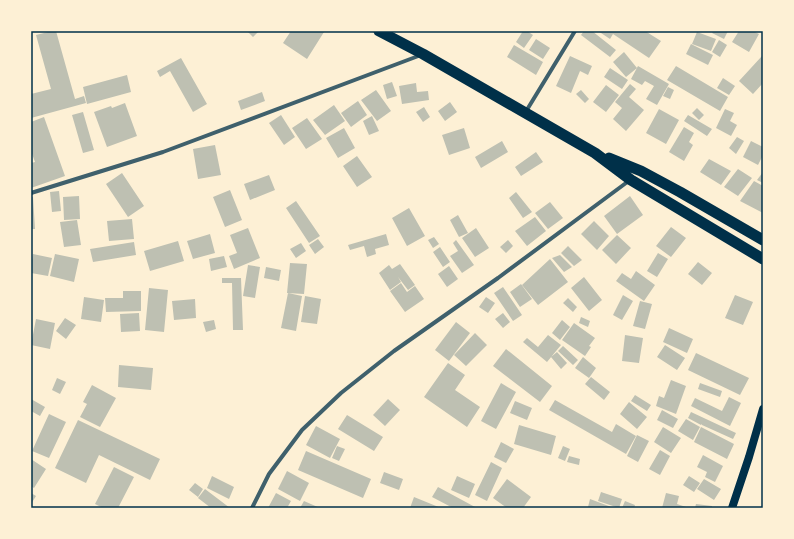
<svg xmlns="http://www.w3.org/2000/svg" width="794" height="539" font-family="'Varela Round',sans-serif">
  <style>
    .building { fill: #bec0b2 }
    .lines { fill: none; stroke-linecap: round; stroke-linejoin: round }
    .minor { stroke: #3f606c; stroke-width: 4 }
    .secondary { stroke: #003049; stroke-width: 8 }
    .trunk { stroke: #003049; stroke-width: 11 }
    .neatline { fill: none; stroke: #003049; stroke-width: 1.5 }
  </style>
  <rect width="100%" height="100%" fill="#fdf0d5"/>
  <path class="building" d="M 52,31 L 56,31 L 75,99 L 84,96 L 86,103 L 31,118 L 31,94 L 51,89 L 36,35 Z
    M 247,31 L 259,31 L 253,37 Z
    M 291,31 L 323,31 L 324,32 L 307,59 L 283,43 Z
    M 523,31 L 527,31 L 533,35 L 524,48 L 516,42 Z
    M 584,31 L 592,31 L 616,50 L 610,57 L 581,35 Z
    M 598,31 L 645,31 L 661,41 L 649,58 L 613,34 L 610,39 Z
    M 713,31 L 728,31 L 724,39 L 712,33 Z
    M 739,31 L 753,31 L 759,34 L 749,52 L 732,42 Z
    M 697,32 L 716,39 L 711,51 L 692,44 Z
    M 536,39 L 550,48 L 543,59 L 529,50 Z
    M 719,40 L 727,45 L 720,57 L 712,52 Z
    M 691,44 L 713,55 L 708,65 L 686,54 Z
    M 514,45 L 543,62 L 536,75 L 507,57 Z
    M 624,52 L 637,68 L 626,77 L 613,62 Z
    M 570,56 L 592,66 L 588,75 L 580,71 L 571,93 L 556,86 Z
    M 762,56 L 763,57 L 763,83 L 753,94 L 739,81 Z
    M 181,58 L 207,104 L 193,112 L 170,71 L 160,77 L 157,71 Z
    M 638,66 L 669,84 L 657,105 L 646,99 L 654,86 L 645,81 L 642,85 L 631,79 Z
    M 676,66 L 728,97 L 720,111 L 667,80 Z
    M 610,68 L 628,80 L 622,89 L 604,77 Z
    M 127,75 L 131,92 L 87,104 L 83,87 Z
    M 723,78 L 735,86 L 729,95 L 717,88 Z
    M 392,82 L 397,96 L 387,99 L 383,85 Z
    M 416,83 L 417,92 L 428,91 L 429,100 L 402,104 L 399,86 Z
    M 630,84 L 636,89 L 629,97 L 644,110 L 626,131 L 613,119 L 622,108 L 615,102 Z
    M 606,85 L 619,95 L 606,112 L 593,102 Z
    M 668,87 L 674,90 L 670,99 L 663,96 Z
    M 376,90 L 391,111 L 377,121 L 361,100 Z
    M 581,90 L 589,99 L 585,103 L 576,94 Z
    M 262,92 L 265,101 L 241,110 L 238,101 Z
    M 358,101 L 367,115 L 351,127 L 341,113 Z
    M 450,102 L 457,112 L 445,121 L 438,111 Z
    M 125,103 L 137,136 L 107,147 L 94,112 L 111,106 L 112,108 Z
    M 334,105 L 345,121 L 325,135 L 313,120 Z
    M 424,107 L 430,117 L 423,122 L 416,112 Z
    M 697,108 L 704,115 L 699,120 L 692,113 Z
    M 659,109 L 679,120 L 666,144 L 646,133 Z
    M 725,109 L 734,113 L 730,121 L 737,125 L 731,136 L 716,128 Z
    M 83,112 L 94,150 L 83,153 L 72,115 Z
    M 281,115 L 295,137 L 284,145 L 269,123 Z
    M 688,115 L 712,129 L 707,136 L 684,121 Z
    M 372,116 L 379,131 L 369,135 L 363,121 Z
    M 44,117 L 65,176 L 31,188 L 31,163 L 35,162 L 31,151 L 31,122 Z
    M 307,118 L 322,139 L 306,149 L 292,128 Z
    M 684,127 L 694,133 L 689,142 L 693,145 L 684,161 L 669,152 Z
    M 344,128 L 355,148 L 338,158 L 326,138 Z
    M 464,128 L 470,148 L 449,155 L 442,135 Z
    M 737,137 L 744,141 L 736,154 L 729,148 Z
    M 502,141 L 508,152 L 481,168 L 475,157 Z
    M 751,141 L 763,147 L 763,155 L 758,165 L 743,157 Z
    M 215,145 L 221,175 L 198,179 L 193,149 Z
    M 536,152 L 543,162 L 521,176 L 515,167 Z
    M 357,156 L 372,177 L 357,187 L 343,166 Z
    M 709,159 L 731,171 L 721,185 L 700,172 Z
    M 738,169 L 752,178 L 738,196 L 724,187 Z
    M 763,172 L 763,183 L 757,180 Z
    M 122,173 L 144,206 L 128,217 L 106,184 Z
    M 269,175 L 275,190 L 250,200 L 244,184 Z
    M 754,181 L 763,186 L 763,213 L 740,201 Z
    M 230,190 L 242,220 L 225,227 L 213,197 Z
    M 59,191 L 61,211 L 52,212 L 50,192 Z
    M 516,192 L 532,212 L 523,218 L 509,198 Z
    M 79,196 L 80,219 L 64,220 L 63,197 Z
    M 630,196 L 643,215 L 617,234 L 604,216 Z
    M 31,197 L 33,197 L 35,229 L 31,229 Z
    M 296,201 L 320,236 L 309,243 L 286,208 Z
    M 550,202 L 563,218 L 548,229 L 535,213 Z
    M 409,208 L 425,236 L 407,246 L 392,218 Z
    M 458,215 L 468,233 L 459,237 L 450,220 Z
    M 535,217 L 546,231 L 527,246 L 515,231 Z
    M 132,219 L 134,239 L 109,241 L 107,221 Z
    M 77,220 L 81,245 L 64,247 L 60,222 Z
    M 594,221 L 609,236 L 597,250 L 581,234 Z
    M 671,227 L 686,238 L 671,257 L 656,246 Z
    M 248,228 L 260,258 L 234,269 L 229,256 L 237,253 L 230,235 Z
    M 476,228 L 489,248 L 475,257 L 462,238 Z
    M 210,234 L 215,253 L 193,259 L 187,241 Z
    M 386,234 L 389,245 L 375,249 L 376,254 L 367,257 L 364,246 L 350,250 L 348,245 Z
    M 617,235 L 631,248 L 616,264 L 602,250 Z
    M 434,237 L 439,244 L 433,248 L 428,240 Z
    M 318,239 L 324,247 L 315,254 L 309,245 Z
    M 456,240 L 474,265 L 462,273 L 450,256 L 458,251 L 453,243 Z
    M 508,240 L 513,246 L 506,253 L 500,247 Z
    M 178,241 L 184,261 L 150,271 L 144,251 Z
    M 134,242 L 136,255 L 93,262 L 90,249 Z
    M 301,243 L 306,251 L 296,258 L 290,249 Z
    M 568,246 L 582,260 L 574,266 L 561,253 Z
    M 440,247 L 450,262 L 443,267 L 433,252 Z
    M 658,253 L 668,259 L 657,277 L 647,271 Z
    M 33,254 L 52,258 L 48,276 L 31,273 L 31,265 Z
    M 55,254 L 79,259 L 74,282 L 50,276 Z
    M 560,255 L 572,267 L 564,272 L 552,258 Z
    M 224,256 L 227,267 L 211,271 L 209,259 Z
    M 550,259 L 568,282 L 538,305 L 522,285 Z
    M 698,262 L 712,273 L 702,285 L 688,274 Z
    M 290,263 L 307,264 L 304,294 L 287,293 Z
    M 400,264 L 415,285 L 408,290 L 398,277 L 401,282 L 390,290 L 379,273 L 389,265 L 392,269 Z
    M 248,265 L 260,267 L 255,298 L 243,296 Z
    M 449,266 L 458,279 L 447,287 L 438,274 Z
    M 266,267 L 281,270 L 279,281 L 264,278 Z
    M 636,271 L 655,285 L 644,301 L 616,281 L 622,273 L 631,279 Z
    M 584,277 L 602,300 L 589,311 L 571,288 Z
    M 222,278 L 241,278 L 243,330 L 233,330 L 232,283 L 222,283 Z
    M 401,283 L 407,292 L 415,286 L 424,299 L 405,312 L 390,291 Z
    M 521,284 L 532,299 L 520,307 L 510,292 Z
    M 503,287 L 522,315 L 513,321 L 494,293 Z
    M 149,288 L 168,290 L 164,332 L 145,330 Z
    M 123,291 L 141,291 L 141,311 L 106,312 L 105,298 L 123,298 Z
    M 288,293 L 302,296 L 296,331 L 281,328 Z
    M 623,295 L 633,301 L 622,320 L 613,315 Z
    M 735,295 L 753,302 L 743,325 L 725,318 Z
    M 305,296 L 321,299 L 317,324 L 301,322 Z
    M 84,297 L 104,300 L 101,322 L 81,319 Z
    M 486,297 L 495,303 L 488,313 L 479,307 Z
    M 568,298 L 577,307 L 573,312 L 563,303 Z
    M 195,299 L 196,318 L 174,320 L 172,301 Z
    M 640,301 L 652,304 L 645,329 L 633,326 Z
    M 139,313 L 140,331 L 121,332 L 120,314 Z
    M 503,313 L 510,322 L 503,328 L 495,319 Z
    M 581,317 L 590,321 L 588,327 L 579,323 Z
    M 65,318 L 76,325 L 66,339 L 56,331 Z
    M 36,319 L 55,323 L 50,349 L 31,345 Z
    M 214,320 L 216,329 L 206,332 L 203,322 Z
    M 562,320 L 570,327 L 560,340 L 552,333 Z
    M 456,322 L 470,333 L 449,361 L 435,350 Z
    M 574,323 L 595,338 L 589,346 L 591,347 L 585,356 L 562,340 Z
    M 669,328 L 693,339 L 687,353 L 663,342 Z
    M 475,333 L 487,345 L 466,366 L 454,355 Z
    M 548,335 L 561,345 L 547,362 L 523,342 L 527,338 L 538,347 Z
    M 625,335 L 643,338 L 639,363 L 622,361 Z
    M 665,345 L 685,358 L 677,370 L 657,357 Z
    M 563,346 L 578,360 L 573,365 L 558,351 Z
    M 506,349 L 552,386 L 540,402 L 493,366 Z
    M 557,352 L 567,363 L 561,369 L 551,357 Z
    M 696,353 L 749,378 L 740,395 L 688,370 Z
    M 583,357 L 596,368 L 589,378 L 575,368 Z
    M 448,363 L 465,375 L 455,390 L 480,407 L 467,427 L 424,397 Z
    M 119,365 L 153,368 L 151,390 L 118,387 Z
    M 591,377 L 610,392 L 604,400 L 585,384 Z
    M 57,378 L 66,382 L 60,394 L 52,390 Z
    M 671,380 L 686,386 L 676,414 L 656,406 L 659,396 L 664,398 Z
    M 501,383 L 516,392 L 496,429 L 481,421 Z
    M 700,383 L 722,391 L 720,397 L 698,389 Z
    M 92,385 L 116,398 L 100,427 L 80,417 L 87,404 L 83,402 Z
    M 635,395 L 651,405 L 647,411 L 631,401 Z
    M 729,397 L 741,403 L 730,426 L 691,406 L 695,398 L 722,411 Z
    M 31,399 L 45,407 L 40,416 L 31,411 Z
    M 388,399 L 400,410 L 385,426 L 373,415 Z
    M 555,400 L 612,432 L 616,424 L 636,436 L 626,454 L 549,410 Z
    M 515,401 L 532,408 L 527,420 L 510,413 Z
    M 629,402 L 647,417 L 637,429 L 620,414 Z
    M 662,410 L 678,419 L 673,428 L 657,420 Z
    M 691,412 L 736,433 L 733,439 L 702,425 L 702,424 L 701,425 L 688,418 Z
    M 49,414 L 66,422 L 49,458 L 32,451 Z
    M 347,415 L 383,437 L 374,451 L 338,429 Z
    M 686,419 L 700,427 L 693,440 L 678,431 Z
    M 78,420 L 160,459 L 150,480 L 99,455 L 86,483 L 55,468 Z
    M 519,425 L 556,436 L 551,455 L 514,444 Z
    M 316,426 L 340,439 L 330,458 L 306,445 Z
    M 663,427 L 681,438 L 671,453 L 654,442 Z
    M 701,427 L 734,444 L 727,459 L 694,442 Z
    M 637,435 L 649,441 L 638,462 L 627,456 Z
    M 501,442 L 514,449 L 506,463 L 494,457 Z
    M 337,446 L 345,449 L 339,461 L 332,458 Z
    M 563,446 L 570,449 L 565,461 L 558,458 Z
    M 660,450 L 670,456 L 660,475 L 649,469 Z
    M 306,451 L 371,479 L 363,498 L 298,470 Z
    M 703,455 L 723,466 L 715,482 L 705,477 L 707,472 L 697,467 Z
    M 569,456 L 580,459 L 579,465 L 567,462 Z
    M 31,459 L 46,469 L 34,488 L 31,486 Z
    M 491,462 L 502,468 L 487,501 L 475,495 Z
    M 114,467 L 134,477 L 118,508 L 103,508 L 95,504 Z
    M 287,471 L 309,483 L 300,501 L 278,489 Z
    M 384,472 L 403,479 L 399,490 L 380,483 Z
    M 212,476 L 234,487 L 229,499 L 207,488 Z
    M 457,476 L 475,484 L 469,498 L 451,490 Z
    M 689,476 L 700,483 L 694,492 L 683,485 Z
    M 507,479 L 531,497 L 523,508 L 507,508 L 493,498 Z
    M 704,479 L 721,489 L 714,500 L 697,489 Z
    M 195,483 L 203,489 L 198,497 L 189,490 Z
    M 438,487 L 475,507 L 474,508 L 453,508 L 432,497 Z
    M 205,489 L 230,508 L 211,508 L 198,498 Z
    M 601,492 L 622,499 L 619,508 L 598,501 Z
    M 31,493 L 36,496 L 31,504 Z
    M 276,493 L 291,501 L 287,508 L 268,508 Z
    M 666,493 L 679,496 L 677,504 L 689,508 L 662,508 Z
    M 414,497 L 441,508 L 410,508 Z
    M 590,499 L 614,508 L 591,508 L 588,507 Z
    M 304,501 L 320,508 L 300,508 Z
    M 625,501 L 635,505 L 634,508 L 622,508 Z
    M 696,504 L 712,506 L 712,508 L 695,508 Z"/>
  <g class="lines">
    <path class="minor" d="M 525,113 L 575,31
      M 31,193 L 163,152 L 421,55
      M 252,508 L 269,474 L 302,430 L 341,393 L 394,351 L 498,278 L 630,180"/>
    <path class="secondary" d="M 732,508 L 749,457 L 763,409"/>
    <path class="trunk" d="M 379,31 L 423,54 L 595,153 L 631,180 L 763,259
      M 609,158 L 641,171 L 680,192 L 763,240"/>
  </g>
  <rect width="794" height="539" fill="none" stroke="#fdf0d5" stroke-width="64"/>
  <rect x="32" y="32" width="730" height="475" class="neatline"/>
</svg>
